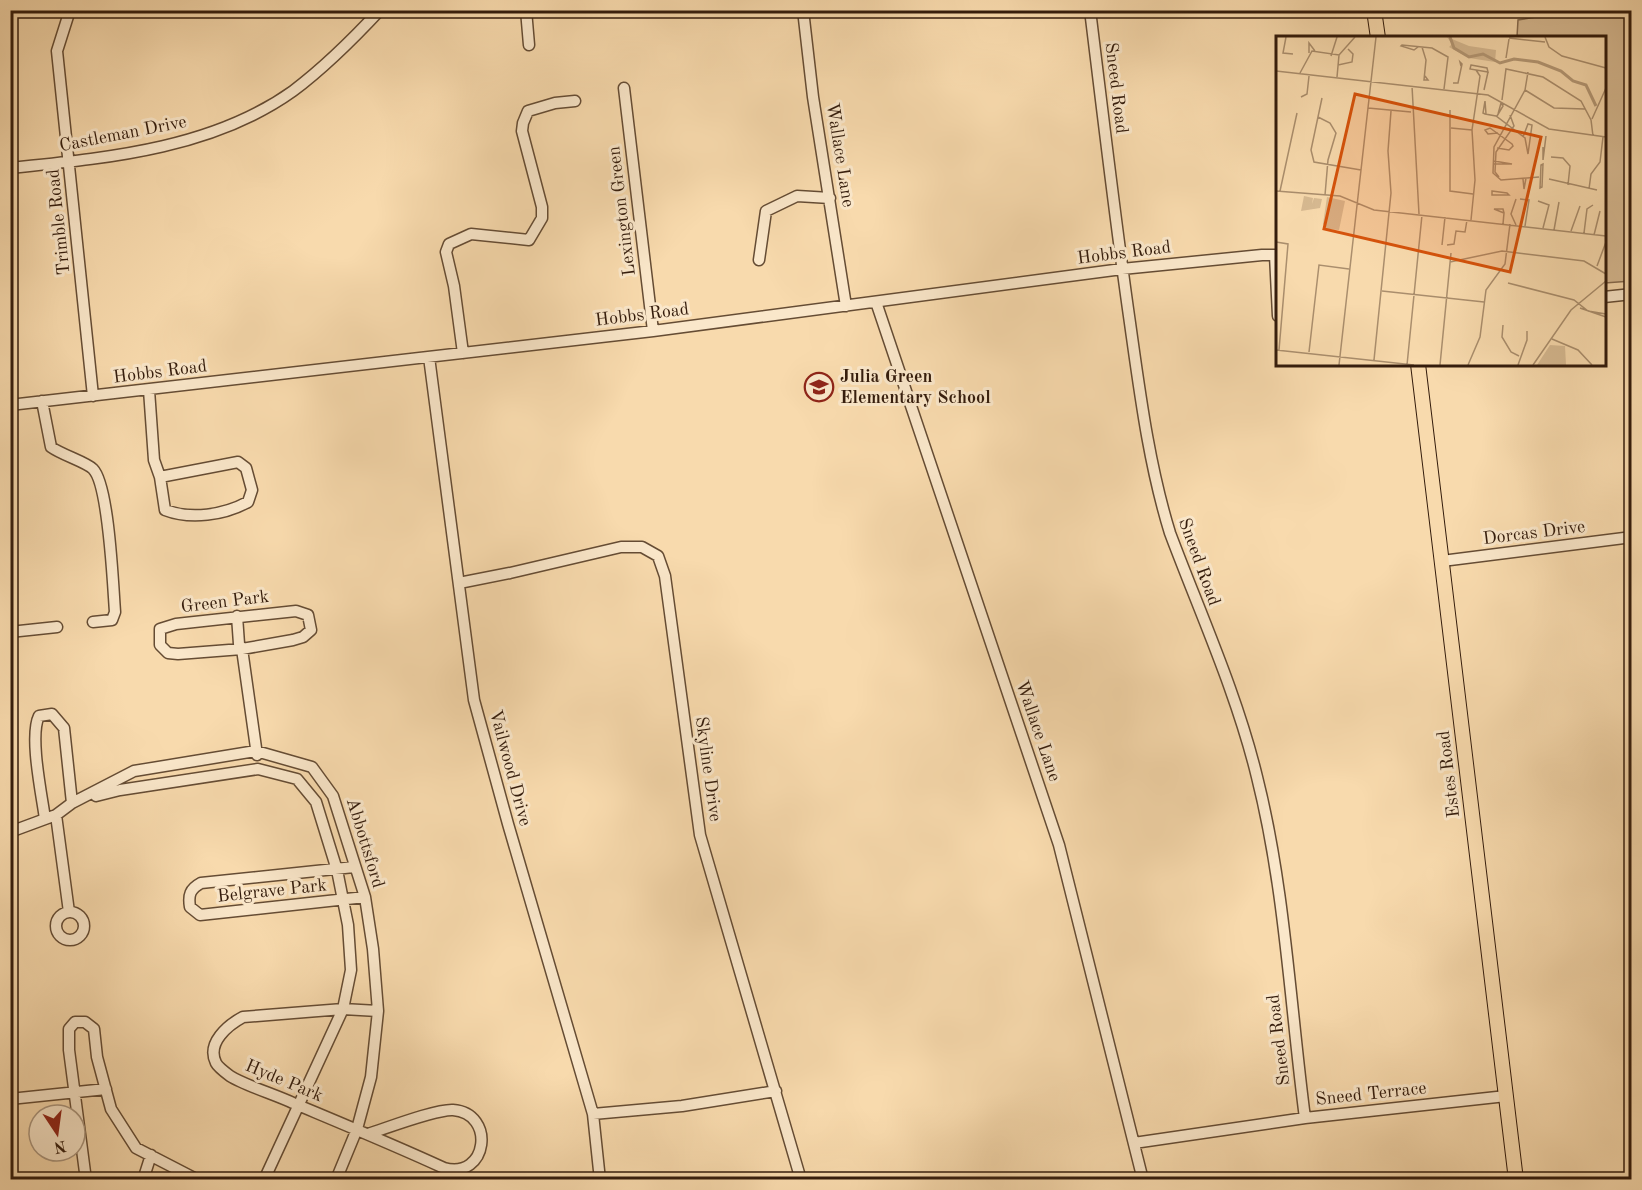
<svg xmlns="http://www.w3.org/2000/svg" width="1642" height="1190" font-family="'Old Standard TT',serif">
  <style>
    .pitch { fill: #d7ba92; stroke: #866b4f; stroke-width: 1.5 }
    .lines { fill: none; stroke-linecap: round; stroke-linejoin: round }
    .minor-casing { stroke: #654c34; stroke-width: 13 }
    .major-casing { stroke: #341c0c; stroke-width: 16 }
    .minor { stroke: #fae7ca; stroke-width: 10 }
    .major { stroke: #f8daad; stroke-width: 14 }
    .labels { text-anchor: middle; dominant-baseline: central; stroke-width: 6; stroke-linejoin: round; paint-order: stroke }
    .street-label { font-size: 18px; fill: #341c0c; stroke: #fae7ca }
    .poi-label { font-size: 18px; font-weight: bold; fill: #341c0c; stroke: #fae7ca; text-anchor: start }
    .inset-river { fill: none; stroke: #b59976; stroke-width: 3 }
    .inset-road { fill: none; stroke: #aa8e6d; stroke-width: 1.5 }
    .view { fill: #d6530c; fill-opacity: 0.15; stroke: #d6530c; stroke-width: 3 }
    .inset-edge { fill: none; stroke: #341c0c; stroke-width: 3 }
  </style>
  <rect width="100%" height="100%" fill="#f8daad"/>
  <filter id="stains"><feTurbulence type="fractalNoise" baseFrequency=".00333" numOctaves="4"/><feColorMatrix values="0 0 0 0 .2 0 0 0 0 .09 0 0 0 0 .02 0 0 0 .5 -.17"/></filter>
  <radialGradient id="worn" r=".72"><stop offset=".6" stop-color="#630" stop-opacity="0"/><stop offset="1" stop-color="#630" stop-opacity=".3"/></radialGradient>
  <path class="pitch" d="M 1578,10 L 1631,11 L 1631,281 L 1605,283 L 1604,38 L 1517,37 L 1518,20 Z"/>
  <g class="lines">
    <g class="minor-casing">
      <path id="minor" d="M 70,10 L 57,51 L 93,396
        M 526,10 L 529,45
        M 803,10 L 813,97 L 846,306
        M 1090,10 C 1103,115 1115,219 1130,323 C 1140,394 1149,465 1170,533 C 1200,613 1237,694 1257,777 C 1285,888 1290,1004 1305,1118
        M 624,88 L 653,331
        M 10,168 C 107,158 212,149 293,91 C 325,67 353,39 380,10
        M 1275,255 L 1278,316
        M 759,260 L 766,211 L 797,196 L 830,198
        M 1604,297 L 1632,294
        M 876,302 L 1059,845 L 1143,1180
        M 463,353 L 454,286 L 446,252 L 449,244 L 471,234 L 529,240 L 542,218 L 542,207 L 522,131 L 523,123 L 528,111 L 555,103 L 575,101
        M 429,357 L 474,700 L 508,824 L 593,1114 L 600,1180
        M 149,390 L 154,460 L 160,477 L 238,462 L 246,468 L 252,490 L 248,502 C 224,515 191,520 165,510 L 160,477
        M 42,401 L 51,447 C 62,455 86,462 93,469 C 109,485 113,586 115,612 L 112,620 L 93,622
        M 10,405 L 653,331 L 1122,269 L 1262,255 L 1278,255
        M 1442,561 L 1632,537
        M 459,583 L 510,573 L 621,547 L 642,547 L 658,556 L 665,576 L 700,835 L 801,1180
        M 296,611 L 308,615 L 311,630 L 303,637 L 293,640 L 242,649 L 178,654 L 168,653 L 160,645 L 160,629 L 176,624 Z
        M 237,616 L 239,644 L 242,649 L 257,755
        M 10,632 L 57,627
        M 96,796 L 120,790 L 258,769 L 297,779 L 316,802 L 337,870 L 348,925 L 351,970 L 343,1009 L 264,1180
        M 56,815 L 69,912
        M 45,819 C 42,796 29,736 39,716 L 52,714 L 64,728 L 72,803
        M 10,832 L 56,815 L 72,803 L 134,771 L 256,751 L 312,767 L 333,796 L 365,897 L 373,949 L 378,1011 L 371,1077 L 357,1129 L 336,1180
        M 354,867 L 201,883 C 190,889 188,895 190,907 L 200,915 L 365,897
        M56 926a14 14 0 1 1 28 0a14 14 0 1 1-28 0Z
        M 10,1099 L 106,1089
        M 593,1114 L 682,1106 L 776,1091
        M 368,1134 C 387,1128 436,1109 453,1110 C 496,1113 488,1180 444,1168 C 394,1145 343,1124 293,1103 C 276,1095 244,1085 230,1076 C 226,1073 218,1067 216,1063 C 206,1043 228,1025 243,1017 L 343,1009 L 378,1011
        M 1134,1143 L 1305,1118 L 1506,1096
        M 86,1180 L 69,1050 L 69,1029 L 75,1022 L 85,1022 L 94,1029 L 97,1057 L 111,1109 L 136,1148 L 198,1180
        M 143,1180 L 151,1155"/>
    </g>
    <g class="major-casing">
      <path id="major" d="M 1374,10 L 1378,38
        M 1418,364 L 1516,1180"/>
    </g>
    <use href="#minor" class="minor"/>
    <use href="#major" class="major"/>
  </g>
  <defs>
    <g id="school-ring" transform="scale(1.5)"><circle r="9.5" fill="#fae7ca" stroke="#8f2418" stroke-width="1.5"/><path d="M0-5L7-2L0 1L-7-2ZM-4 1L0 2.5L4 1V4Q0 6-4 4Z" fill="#8f2418"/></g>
  </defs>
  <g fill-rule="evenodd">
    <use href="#school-ring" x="819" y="387"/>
  </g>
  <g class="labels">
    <g class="street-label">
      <text transform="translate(1116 88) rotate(83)">Sneed Road</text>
      <text transform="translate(123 134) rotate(-11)">Castleman Drive</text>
      <text transform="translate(840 155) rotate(81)">Wallace Lane</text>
      <text transform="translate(622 211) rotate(-97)">Lexington Green</text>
      <text transform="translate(59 222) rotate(-96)">Trimble Road</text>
      <text transform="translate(1124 253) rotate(-7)">Hobbs Road</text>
      <text transform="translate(642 315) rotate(-7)">Hobbs Road</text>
      <text transform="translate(160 372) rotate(-7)">Hobbs Road</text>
      <text transform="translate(1534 533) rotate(-7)">Dorcas Drive</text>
      <text transform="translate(1199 562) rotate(70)">Sneed Road</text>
      <text transform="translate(225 602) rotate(-7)">Green Park</text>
      <text transform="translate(1038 731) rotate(71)">Wallace Lane</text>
      <text transform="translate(510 768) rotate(75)">Vailwood Drive</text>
      <text transform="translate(708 769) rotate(82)">Skyline Drive</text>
      <text transform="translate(1449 774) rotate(-97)">Estes Road</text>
      <text transform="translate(365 843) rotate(73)">Abbottsford</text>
      <text transform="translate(272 891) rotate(-6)">Belgrave Park</text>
      <text transform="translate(1279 1040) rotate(-97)">Sneed Road</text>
      <text transform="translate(284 1081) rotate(23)">Hyde Park</text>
      <text transform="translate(1371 1094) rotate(-6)">Sneed Terrace</text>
    </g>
    <g class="poi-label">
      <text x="840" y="377">Julia Green<tspan x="840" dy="21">Elementary School</tspan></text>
    </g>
  </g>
  <g transform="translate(1276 36)">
    <rect width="330" height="330" fill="#f8daad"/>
    <path d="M 171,1 L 193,10 L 220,14 L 219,26 L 193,22 L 173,11 L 176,8 ZM 274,309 L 289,310 L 290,329 L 261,329 Z" fill="#d7ba92"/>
    <path d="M 28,160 L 37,162 L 36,168 L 38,162 L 46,163 L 44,172 L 25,175 ZM 51,161 L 69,165 L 63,194 L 51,193 L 47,188 Z" fill="#d7ba92"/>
    <path class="inset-river" d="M 174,1 L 178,12 L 193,21 L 207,18 L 224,27 L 238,23 L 262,26 L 285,35 L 297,45 L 310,49 L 320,70"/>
    <path class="inset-road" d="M 10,1 L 7,17 L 17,18M 269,1 L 273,11 L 286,20 L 330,32M 233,2 L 269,6M 142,11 L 138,14 L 125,10 L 126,9 L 156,12 L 172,21 L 168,53M 146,11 L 150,24 L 148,44 L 152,44 L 149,40M 33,17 L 33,7 L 39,15M 55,20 L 61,1M 230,22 L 233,3M 62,29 L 76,26 L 77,18 L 72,13M 195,29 L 211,32 L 212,36 L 194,33 ZM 0,35 L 212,59 L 273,93 L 330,101M 252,36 L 249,54 L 218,111 L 217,137 L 225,144 L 263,141M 24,37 L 36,15 L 63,19 L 79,1M 61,41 L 63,19M 177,47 L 182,47 L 186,28 L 184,26 L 185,30M 136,50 L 143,178M 208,54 L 212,36M 249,54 L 278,72 L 309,73M 25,61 L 31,58 L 33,40M 46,62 L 35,114 L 38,126 L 85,134M 226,64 L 230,33 L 267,41 L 305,65 L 315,84 L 317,100M 92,72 L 135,76M 174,74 L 174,155 L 197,158M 210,78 L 209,65 L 207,77 L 209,78 L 220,80 L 249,102 L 252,118 L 256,89 L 252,88 L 247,101M 221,80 L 227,70 L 225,67 L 222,78M 42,81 L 54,87 L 60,97 L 52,124 L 49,159M 316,83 L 330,52M 175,92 L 196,94M 267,111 L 267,124 L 270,100M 221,112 L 233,114 L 237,110 L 236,108 L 214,92 L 209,94 L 212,98 L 222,97M 275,121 L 287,122 L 294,130 L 292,149M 218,125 L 236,128 L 218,128M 267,128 L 266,151 L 264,152 L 265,129 ZM 223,141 L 219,136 L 220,116 L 238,90 L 234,79M 247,143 L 248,153 L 250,142M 273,143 L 321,154M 313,153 L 315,138 L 324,126 L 327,101M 0,155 L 64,160 L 98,174 L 330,200M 4,155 L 21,77M 216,155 L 231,157 L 233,159 L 216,159 ZM 244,163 L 253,164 L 249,190M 262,165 L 273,169 L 267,192M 195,184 L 199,144 L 196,94 L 204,40 L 200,34M 227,188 L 228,177 L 218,173 L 227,173 L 228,177M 240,189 L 235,178 L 240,163M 278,194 L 283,166M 295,195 L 304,170M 308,197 L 311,173 L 317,169M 318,199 L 324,175M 0,206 L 12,208 L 3,314M 166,209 L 169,181M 171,209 L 178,208 L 180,195 L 189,196 L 191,184M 174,226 L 226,215 L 308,225 L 330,238M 321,230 L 330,206M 232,247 L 298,264 L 312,275 L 330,278M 106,255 L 208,266M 304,272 L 330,281M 227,289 L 226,301 L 235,316 L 243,320M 276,303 L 302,314 L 316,329M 0,314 L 138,329M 33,316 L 43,229 L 73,233M 98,324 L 115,157 L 112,115 L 115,75M 63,329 L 100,1M 131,329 L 146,179M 164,329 L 175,217M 192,329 L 204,301 L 210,254 L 229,228 L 234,188M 242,329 L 251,304 L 251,295M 257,329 L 295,274 L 330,245"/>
    <path class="view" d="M 79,58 L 265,101 L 234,236 L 48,193 Z"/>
    <rect width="330" height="330" class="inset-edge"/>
  </g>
  <rect width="1642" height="1190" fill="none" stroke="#f8daad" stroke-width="36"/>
  <rect x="12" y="12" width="1618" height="1166" fill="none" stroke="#341c0c" stroke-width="3"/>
  <rect x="18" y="18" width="1606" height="1154" fill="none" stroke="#341c0c" stroke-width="1.5"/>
  <g transform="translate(57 1133) rotate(167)"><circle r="28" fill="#fae7ca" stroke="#ab967e" stroke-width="1.5"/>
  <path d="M0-4.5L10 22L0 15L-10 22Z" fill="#8f2418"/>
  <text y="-9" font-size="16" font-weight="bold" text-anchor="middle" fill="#341c0c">N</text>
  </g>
  <rect width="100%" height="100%" filter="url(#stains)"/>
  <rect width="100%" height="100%" fill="url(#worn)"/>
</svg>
